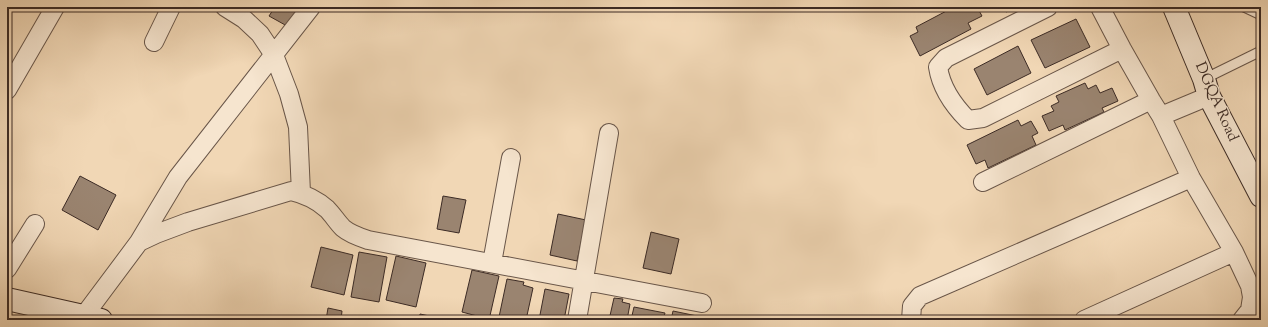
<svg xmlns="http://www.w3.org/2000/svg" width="1268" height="327" font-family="'Sorts Mill Goudy',serif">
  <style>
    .building { fill: #9a8470; stroke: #3c2b25 }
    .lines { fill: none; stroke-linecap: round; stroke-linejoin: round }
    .service-casing { stroke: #695649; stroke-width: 11 }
    .minor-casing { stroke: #695649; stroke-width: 20 }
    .secondary-casing { stroke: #3c2b25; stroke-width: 24 }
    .service { stroke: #f6e5cf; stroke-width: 9 }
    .minor { stroke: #f6e5cf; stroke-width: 18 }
    .secondary { stroke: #f6e5cf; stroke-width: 22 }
    .labels { text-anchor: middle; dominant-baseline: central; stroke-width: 3; stroke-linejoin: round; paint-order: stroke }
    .street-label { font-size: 15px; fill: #3c2b25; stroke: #f6e5cf }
  </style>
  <rect width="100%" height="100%" fill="#f1d7b5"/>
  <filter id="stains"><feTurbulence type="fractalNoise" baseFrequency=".005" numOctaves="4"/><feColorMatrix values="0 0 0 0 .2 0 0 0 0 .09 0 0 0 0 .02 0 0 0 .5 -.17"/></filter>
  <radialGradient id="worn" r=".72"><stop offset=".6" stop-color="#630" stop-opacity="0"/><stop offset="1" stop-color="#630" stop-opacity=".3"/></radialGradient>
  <path class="building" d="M 275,7 L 301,7 L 287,26 L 269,16 Z
    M 954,7 L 963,7 L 965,11 L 973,7 L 977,7 L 982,16 L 968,23 L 971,29 L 920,56 L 910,36 L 918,32 L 916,27 Z
    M 1004,7 L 1017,7 L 1006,12 Z
    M 1076,19 L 1090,47 L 1045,68 L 1031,40 Z
    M 1018,46 L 1031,73 L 987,95 L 974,69 Z
    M 1085,83 L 1088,89 L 1096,85 L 1100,93 L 1112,88 L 1118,101 L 1102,108 L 1104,112 L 1065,130 L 1063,125 L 1049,131 L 1042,116 L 1054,111 L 1051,106 L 1059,102 L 1056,96 Z
    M 1018,120 L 1021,126 L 1031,121 L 1038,133 L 1032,136 L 1036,145 L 988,168 L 985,160 L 976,164 L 967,145 Z
    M 80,176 L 116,195 L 98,230 L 62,210 Z
    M 443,196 L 466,200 L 459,233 L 437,229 Z
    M 558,214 L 586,220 L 577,261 L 550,255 Z
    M 651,232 L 679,239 L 671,274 L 643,268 Z
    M 321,247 L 353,255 L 344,295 L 311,287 Z
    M 359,252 L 387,257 L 379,302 L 351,297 Z
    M 396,256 L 426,263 L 416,307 L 386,300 Z
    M 472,270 L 499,276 L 489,320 L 476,318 L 477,316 L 462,312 Z
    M 507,279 L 524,282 L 523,285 L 533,288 L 526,320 L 513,320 L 499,317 Z
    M 545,289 L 569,294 L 564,320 L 539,320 Z
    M 614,298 L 623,299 L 622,302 L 630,304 L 627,320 L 609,320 Z
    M 634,307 L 665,313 L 663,320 L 631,320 Z
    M 328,308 L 342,311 L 341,320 L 326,320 Z
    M 673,311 L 702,317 L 701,320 L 671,320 Z
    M 420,314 L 448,320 L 419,320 Z"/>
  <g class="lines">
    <g class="service-casing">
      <path id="service" d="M 1244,7 L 1261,15
        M 1204,79 L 1261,51"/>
    </g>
    <g class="minor-casing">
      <path id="minor" d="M 225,7 L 244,19 L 260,34 L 274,55 L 289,94 L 298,127 L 301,193
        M 1048,7 L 946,58 L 938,67 C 941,87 954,106 968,120 L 983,118 L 1122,49
        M 1100,7 L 1122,49 L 1151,100 L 1161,116 L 1191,178 L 1234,252 L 1250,286 L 1252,297 L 1250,310 L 1242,320
        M 154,42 L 171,7
        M 7,90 L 55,7
        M 1161,116 L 1209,96
        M 983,182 L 1151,100
        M 139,242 L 178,177 L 311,7
        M 492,263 L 511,158
        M 7,269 L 35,224
        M 83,317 L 139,242 L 156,234 L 188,222 L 291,191 C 304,194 317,200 327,209 C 333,215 337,222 343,228 C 350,234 359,237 368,240 L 702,303
        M 577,320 L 609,133
        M 911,320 L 912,306 L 920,296 L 1191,178
        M 1084,320 L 1234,252"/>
    </g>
    <g class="secondary-casing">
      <path id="secondary" d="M 1174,7 L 1204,79 L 1209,96 L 1261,196
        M 7,299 L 101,320"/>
    </g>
    <use href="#service" class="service"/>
    <use href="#minor" class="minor"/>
    <use href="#secondary" class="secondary"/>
  </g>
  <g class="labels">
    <g class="street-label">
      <text transform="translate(1216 102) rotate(66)">DGQA Road</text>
    </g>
  </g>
  <rect width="1268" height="327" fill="none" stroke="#f1d7b5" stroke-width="24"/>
  <rect x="8" y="8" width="1252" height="311" fill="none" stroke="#3c2b25" stroke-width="2"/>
  <rect x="12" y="12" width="1244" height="303" fill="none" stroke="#3c2b25"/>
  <rect width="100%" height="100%" filter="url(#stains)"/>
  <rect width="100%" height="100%" fill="url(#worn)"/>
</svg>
